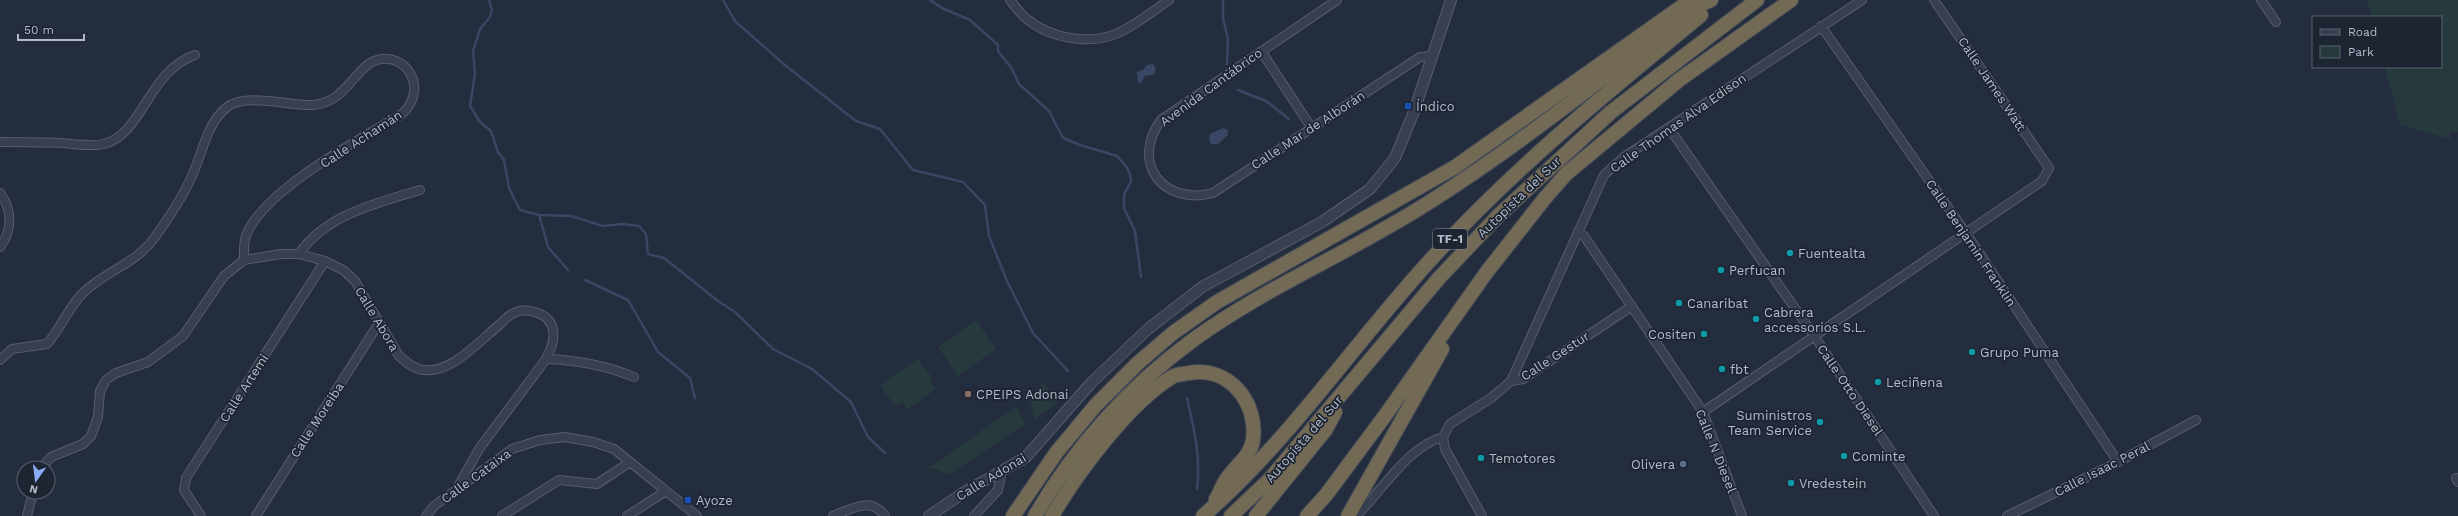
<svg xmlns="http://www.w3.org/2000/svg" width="2458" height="516" font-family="'Work Sans',sans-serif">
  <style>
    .green { fill: #263a3e }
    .water { fill: #394764 }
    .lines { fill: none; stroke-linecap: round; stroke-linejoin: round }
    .stream { stroke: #394764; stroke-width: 2.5 }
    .minor-casing { stroke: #565d6b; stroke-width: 10 }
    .tertiary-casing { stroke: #565d6b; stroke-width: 12 }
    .motorway-casing { stroke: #434a58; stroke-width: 16 }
    .minor { stroke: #383f4e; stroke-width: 8 }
    .tertiary { stroke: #383f4e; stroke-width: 10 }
    .motorway { stroke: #736a56; stroke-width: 14 }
    .transit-dot { fill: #1a4fb4; stroke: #1d2432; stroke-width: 1.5 }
    .culture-dot { fill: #0f9aa8; stroke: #1d2432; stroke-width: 1.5 }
    .education-dot { fill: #8d6e63; stroke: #1d2432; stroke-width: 1.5 }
    .service-dot { fill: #5c6f8a; stroke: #1d2432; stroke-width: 1.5 }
    .labels { text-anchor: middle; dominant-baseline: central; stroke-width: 3.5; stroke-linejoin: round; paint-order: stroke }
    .shield { fill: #1d2432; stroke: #878d9c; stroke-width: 1 }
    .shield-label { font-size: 12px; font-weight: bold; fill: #b4bac9 }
    .street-label { font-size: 13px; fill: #b4bac9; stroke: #1d2432 }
    .poi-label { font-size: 13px; fill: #b4bac9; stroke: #1d2432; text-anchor: start }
  </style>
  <rect width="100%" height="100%" fill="#242d3d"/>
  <path class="green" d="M 2367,0 L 2458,0 L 2458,132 L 2450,131 L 2450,139 L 2400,125 L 2385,67 L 2441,67 L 2441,17 L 2372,17 Z
    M 976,320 L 996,349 L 958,376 L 938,347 Z
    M 918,359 L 933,379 L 930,381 L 936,389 L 908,409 L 902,401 L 895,406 L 880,385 Z
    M 1044,383 L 1057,403 L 1035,419 C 1028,403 1031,394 1044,383 Z
    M 1016,407 L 1026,424 L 949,475 L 936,469 L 928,468 Z"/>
  <path class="water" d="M 1153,64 L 1156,69 L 1154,74 L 1145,76 L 1141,83 L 1138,83 L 1137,72 L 1143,70 L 1147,65 Z
    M 1223,128 L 1228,130 L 1228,135 L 1218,144 L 1211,144 L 1209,139 L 1210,134 Z"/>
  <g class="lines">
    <path class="stream" d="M 489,0 L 492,10 L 490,17 L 480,29 L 473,51 L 475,74 L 470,106 L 480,122 L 491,131 L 498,152 L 504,160 L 509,188 L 520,210 L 539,215 L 571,216 L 603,226 L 623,224 L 639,226 L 646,234 L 648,254 L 664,258 L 718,301 L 735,312 L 773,349 L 812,369 L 851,402 L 868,437 L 885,453
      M 723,0 L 735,21 L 786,66 L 856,121 L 880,129 L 913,170 L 963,182 L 985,205 L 989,236 L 1007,281 L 1033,333 L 1068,371
      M 930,0 L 942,8 L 970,20 L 998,45 L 998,51 L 1012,69 L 1019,84 L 1049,111 L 1063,138 L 1080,145 L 1117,156 L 1126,166 L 1130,174 L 1131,182 L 1124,194 L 1124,208 L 1135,231 L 1141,277
      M 1223,0 L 1223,18 L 1228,39 L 1227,64
      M 1238,90 L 1266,101 L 1289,119
      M 539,215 L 548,247 L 568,270
      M 585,280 L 628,300 L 658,352 L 690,378 L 695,398
      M 1187,398 C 1194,429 1201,457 1197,489"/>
    <g class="minor-casing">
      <path id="minor" d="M 1010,0 C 1015,6 1021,15 1028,20 C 1052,39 1090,45 1118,33 C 1136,25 1153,11 1169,0
        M 1337,0 L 1161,120 C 1130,163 1163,206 1213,193 L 1420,57 L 1433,56
        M 2261,0 L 2276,22
        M 1821,26 L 1966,233 L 2118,462
        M 1261,51 L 1311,127
        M 1669,128 L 1815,337 L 1934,516
        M 0,142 C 20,142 41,142 61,143 C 75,144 91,147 104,144 C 143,134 148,71 195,55
        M 0,193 C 12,209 13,230 0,247
        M 1578,231 L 1584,236 L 1703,412 L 1742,516
        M 299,254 C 325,215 377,203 420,190
        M 546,359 C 578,360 605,365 634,377
        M 0,360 L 12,349 L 47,344 C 61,328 69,306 84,292 C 106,271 137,263 155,237 C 168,219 182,198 191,178 C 202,156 206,124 226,108 C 243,92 290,106 312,105 C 347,103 355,66 377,60 C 407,52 429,89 402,114 C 358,141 268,187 247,233 C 243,241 244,252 244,260
        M 1511,381 L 1604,175 L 1624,157 L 1862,0
        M 1703,412 L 2042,181 L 2049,168 L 1934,0
        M 1443,437 L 1450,424 L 1491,398 L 1511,381 L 1523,379 L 1632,306
        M 1443,437 L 1445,449 L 1482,516
        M 41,468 L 51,457 L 83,444 L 91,436 L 98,417 L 100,391 L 106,380 L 116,373 L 148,362 L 183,336 L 224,276 L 244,260 L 281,254 L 299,254 L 325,261 L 343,270 L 355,281 L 399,356 C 406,362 414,369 423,370 C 451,374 478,342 498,326 C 503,322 508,315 514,313 C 522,309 528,310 535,312 C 559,319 556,341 546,359 L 479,449 L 455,492
        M 2458,478 L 2456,478 L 2458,482
        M 27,516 L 33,492
        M 201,516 L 184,490 L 186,478 L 325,261
        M 256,516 L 379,323
        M 426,516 L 434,506 L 512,449 L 540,440 L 565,437 L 593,442 L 614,449 L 697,516
        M 502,516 L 559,480 L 597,484 L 630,462
        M 627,516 L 666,491
        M 833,516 C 851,509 871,496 885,516
        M 974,516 L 998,490 L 1002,470
        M 1356,516 C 1383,490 1407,447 1443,437
        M 2007,516 L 2118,462 L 2196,420"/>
    </g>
    <g class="tertiary-casing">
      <path id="tertiary" d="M 929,516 L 963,493 L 1026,457 L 1091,383 L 1148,329 L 1202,287 L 1322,222 L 1370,189 L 1395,158 L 1413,114 L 1451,0"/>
    </g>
    <g class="motorway-casing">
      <path id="motorway" d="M 1013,516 L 1056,453 L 1095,406 L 1138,363 L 1173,333 L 1217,302 L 1455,167 L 1691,0
        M 1035,516 C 1074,448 1130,386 1193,340 C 1267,286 1354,251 1431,201 C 1524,142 1609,72 1698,6 L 1711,0
        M 1052,516 C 1077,473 1129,403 1172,377 C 1176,374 1184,374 1189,373 C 1229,366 1258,402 1253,440 C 1251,456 1234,467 1226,480 C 1222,486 1220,493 1216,499
        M 1203,516 C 1288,442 1350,349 1425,266 C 1508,173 1604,95 1701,15
        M 1231,516 L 1270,479 L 1439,278 L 1498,216 L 1611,112 L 1757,0
        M 1256,516 L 1326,429 L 1335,412
        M 1307,516 L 1326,495 L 1384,417 L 1486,273 L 1545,198 L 1567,173 L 1679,80 L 1791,0
        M 1348,516 L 1442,349"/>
    </g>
    <use href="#minor" class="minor"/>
    <use href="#tertiary" class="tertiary"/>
    <use href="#motorway" class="motorway"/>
  </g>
  <g class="transit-dot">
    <rect x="1404" y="102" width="8" height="8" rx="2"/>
    <rect x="684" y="496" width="8" height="8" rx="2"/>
  </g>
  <g class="culture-dot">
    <circle cx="1790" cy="253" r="4"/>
    <circle cx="1721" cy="270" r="4"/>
    <circle cx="1679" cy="303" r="4"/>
    <circle cx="1756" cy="319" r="4"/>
    <circle cx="1704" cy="334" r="4"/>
    <circle cx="1972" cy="352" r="4"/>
    <circle cx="1722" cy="369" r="4"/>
    <circle cx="1878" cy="382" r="4"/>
    <circle cx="1820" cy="422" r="4"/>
    <circle cx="1844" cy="456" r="4"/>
    <circle cx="1481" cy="458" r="4"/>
    <circle cx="1791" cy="483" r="4"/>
  </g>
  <circle class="education-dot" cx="968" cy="394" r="4"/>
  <circle class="service-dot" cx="1683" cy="464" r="4"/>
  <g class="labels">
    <rect class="shield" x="1433" y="229" width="34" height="20" rx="3"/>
    <g class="shield-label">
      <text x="1450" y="239">TF-1</text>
    </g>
    <g class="street-label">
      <text transform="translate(1992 84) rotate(56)">Calle James Watt</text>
      <text transform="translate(1211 87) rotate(-36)">Avenida Cantábrico</text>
      <text transform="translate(1678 123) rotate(-35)">Calle Thomas Alva Edison</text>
      <text transform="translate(1308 130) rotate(-33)">Calle Mar de Alborán</text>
      <text transform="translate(361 139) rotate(-33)">Calle Achamán</text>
      <text transform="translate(1519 197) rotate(-44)">Autopista del Sur</text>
      <text transform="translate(1971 243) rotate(56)">Calle Benjamin Franklin</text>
      <text transform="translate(377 319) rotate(59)">Calle Abora</text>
      <text transform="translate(1555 356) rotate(-33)">Calle Gestur</text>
      <text transform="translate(244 388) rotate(-57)">Calle Artemi</text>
      <text transform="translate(1850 390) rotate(56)">Calle Otto Diesel</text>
      <text transform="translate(317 420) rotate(-57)">Calle Moreiba</text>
      <text transform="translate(1304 439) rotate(-49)">Autopista del Sur</text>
      <text transform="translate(1716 451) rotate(68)">Calle N Diesel</text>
      <text transform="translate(2102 469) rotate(-27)">Calle Isaac Peral</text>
      <text transform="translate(476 476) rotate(-36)">Calle Cataixa</text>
      <text transform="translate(991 477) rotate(-31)">Calle Adonai</text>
    </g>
    <g class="poi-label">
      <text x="1416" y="106">Índico</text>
      <text x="1798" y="253">Fuentealta</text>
      <text x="1729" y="270">Perfucan</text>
      <text x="1687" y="303">Canaribat</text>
      <text x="1764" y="312">Cabrera<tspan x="1764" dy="15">accessorios S.L.</tspan></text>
      <text x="1696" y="334" text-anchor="end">Cositen</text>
      <text x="1980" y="352">Grupo Puma</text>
      <text x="1730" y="369">fbt</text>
      <text x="1886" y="382">Leciñena</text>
      <text x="976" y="394">CPEIPS Adonai</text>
      <text x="1812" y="415" text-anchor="end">Suministros<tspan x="1812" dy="15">Team Service</tspan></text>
      <text x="1852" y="456">Cominte</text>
      <text x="1489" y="458">Temotores</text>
      <text x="1675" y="464" text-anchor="end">Olivera</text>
      <text x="1799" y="483">Vredestein</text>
      <text x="696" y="500">Ayoze</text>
    </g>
  </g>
  <rect x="2312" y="16" width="130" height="52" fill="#1d2432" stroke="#59606e"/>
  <rect x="2320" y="29" width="20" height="6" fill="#383f4e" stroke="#59606e"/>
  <text x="2348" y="36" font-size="12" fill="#b4bac9">Road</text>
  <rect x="2320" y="46" width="20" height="12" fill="#263a3e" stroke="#59606e"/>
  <text x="2348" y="56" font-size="12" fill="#b4bac9">Park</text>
  <g transform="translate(36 480) rotate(194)"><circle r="19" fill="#1d2432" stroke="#59606e"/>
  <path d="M0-3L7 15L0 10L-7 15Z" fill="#8cacf6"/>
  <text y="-6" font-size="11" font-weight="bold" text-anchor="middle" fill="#b4bac9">N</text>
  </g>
  <path d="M18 34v6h66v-6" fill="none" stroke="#b4bac9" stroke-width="2"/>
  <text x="24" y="34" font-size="12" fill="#b4bac9" stroke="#1d2432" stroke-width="3" paint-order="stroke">50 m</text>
</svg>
